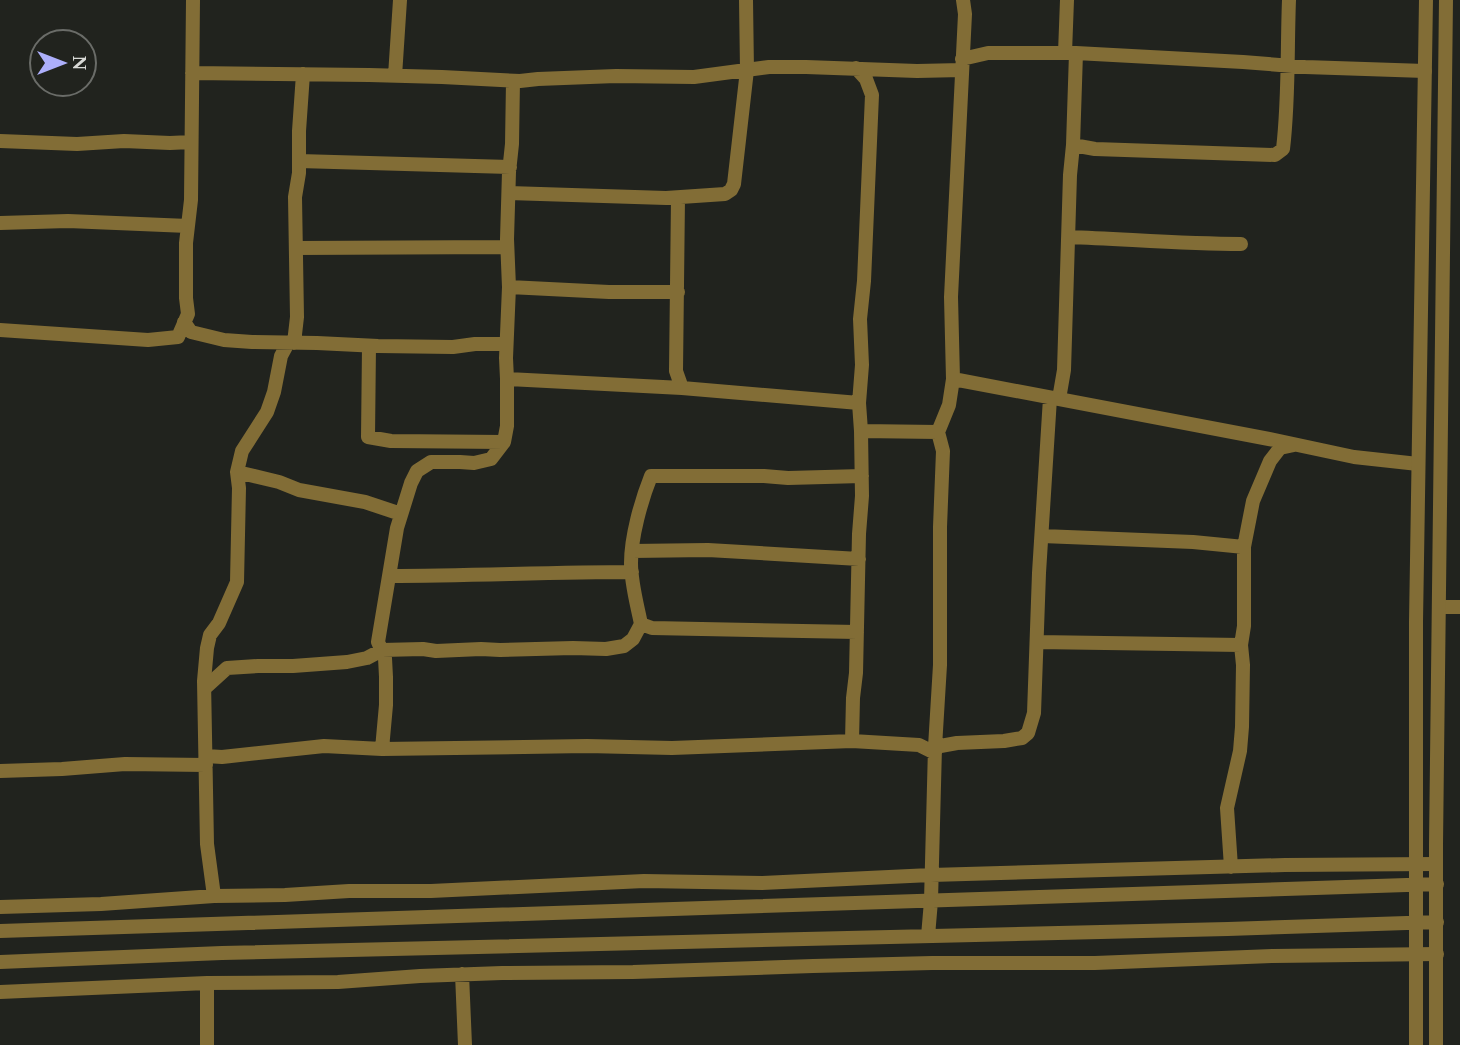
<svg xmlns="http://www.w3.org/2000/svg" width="1460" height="1045" font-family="Spectral,serif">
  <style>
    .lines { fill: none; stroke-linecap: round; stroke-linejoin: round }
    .minor { stroke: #826d36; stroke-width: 14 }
    .tertiary { stroke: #826d36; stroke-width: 14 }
  </style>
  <rect width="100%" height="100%" fill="#21231e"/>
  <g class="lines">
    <path class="minor" d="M 1065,53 L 1067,0
      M 1076,53 L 1073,145 L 1095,149 L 1275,155 L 1283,149 C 1289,99 1287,50 1289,0
      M 962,59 L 988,53 L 1076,53 L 1243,62 L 1305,67 L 1425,71
      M 192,73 L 369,75 L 442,77 L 520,81 L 538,79 L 616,76 L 694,77 L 769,67 L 806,67 L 917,71 L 962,70
      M 395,76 L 400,0
      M 0,141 L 77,144 L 124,141 L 170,143 L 191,142
      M 299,161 L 510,167
      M 509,193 L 666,198 L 725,194 L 731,190 L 734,184 L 747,70 L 746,0
      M 678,198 L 676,371 L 682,388
      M 0,223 L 68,221 L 188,226
      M 1069,237 C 1126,239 1183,244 1241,244
      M 296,248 L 507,247
      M 509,287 L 609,292 L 678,292
      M 184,322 L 191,332 L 224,340 L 252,342 L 317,343 L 378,346 L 453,347 L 475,344 L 506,344
      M 0,330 L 148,340 L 178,337 L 188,314 L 186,298 L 186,243 L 191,200 L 193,0
      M 294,343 L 297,317 L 295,197 L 299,173 L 299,131 L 303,74
      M 369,346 L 368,437 L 391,441 L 504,442 L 507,426 L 507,379 L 506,358 L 509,287 L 507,239 L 509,172 L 512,144 L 513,81
      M 507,379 L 682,388 L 859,403
      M 953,379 L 1269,439 L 1354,457 L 1418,464
      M 1059,399 L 1064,370 L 1070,175 L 1073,145
      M 861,431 L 938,432
      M 237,472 L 279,482 L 299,490 L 365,502 L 401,514
      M 1042,536 L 1193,542 L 1244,547
      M 632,551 L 708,550 L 859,559
      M 389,576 C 470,576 551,572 632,572
      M 1439,607 L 1460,607
      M 857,632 L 652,628 L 641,624 C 637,604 631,583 631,563 C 631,537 641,501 651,476 L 764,476 L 788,478 L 862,476
      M 1037,642 L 1241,645
      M 205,688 L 227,668 L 258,666 L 293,666 L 347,662 L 367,658 L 382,650 L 423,649 L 436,651 L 481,649 L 500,650 L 573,648 L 606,649 L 624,646 L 633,639 L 641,624
      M 852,741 L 853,698 L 856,673 L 859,534 L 862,496 L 861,431 L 859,403 L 862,365 L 860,319 L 864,281 L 872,95 L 866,79 L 856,68
      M 935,747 L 957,743 L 1004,741 L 1022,738 L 1028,733 L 1034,713 L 1039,573 L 1050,398
      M 382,749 L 386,705 L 386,677 L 385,658 L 378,642 L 397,528 L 411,483 L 417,471 L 431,462 L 460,462 L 474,463 L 491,459 L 504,442
      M 206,756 L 222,757 L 324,746 L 382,749 L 587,746 L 672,748 L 852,741 L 919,745 L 935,753
      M 0,771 L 62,769 L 125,764 L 206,765
      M 1231,867 L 1227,808 L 1240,751 L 1242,727 L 1243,665 L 1241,645 L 1244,626 L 1244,547 L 1253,501 L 1270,461 L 1280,448 L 1294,445
      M 214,896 L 207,844 L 204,681 L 207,648 L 210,635 L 219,623 L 237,582 L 239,488 L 237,472 L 242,451 L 267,412 L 274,392 L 281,356 L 288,343
      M 931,901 L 935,747 L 940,665 L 940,527 L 943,451 L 938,432 L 949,405 L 953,379 L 951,297 L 965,14 L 963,0
      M 0,907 L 101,904 L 214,896 L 285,895 L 349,891 L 431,891 L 644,881 L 762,883 L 931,875 L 1285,865 L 1436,864
      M 462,974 L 465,1045
      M 207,983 L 207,1045
      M 0,992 L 207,983 L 338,982 L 420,976 L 502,973 L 633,972 L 813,966 L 932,963 L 1095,963 L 1273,956 L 1437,954"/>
    <path class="tertiary" d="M 0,931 L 1437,884
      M 928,936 L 931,901
      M 0,962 L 222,953 L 1228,929 L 1437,922
      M 1416,1045 L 1416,622 L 1426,0
      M 1436,1045 L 1436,844 L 1446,0"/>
  </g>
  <g transform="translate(63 63) rotate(90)"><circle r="33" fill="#21231e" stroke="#6a6c68" stroke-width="2"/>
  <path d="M0-5L12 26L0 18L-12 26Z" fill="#adaffb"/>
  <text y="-10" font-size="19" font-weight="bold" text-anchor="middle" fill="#d8d9d6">N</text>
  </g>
</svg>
